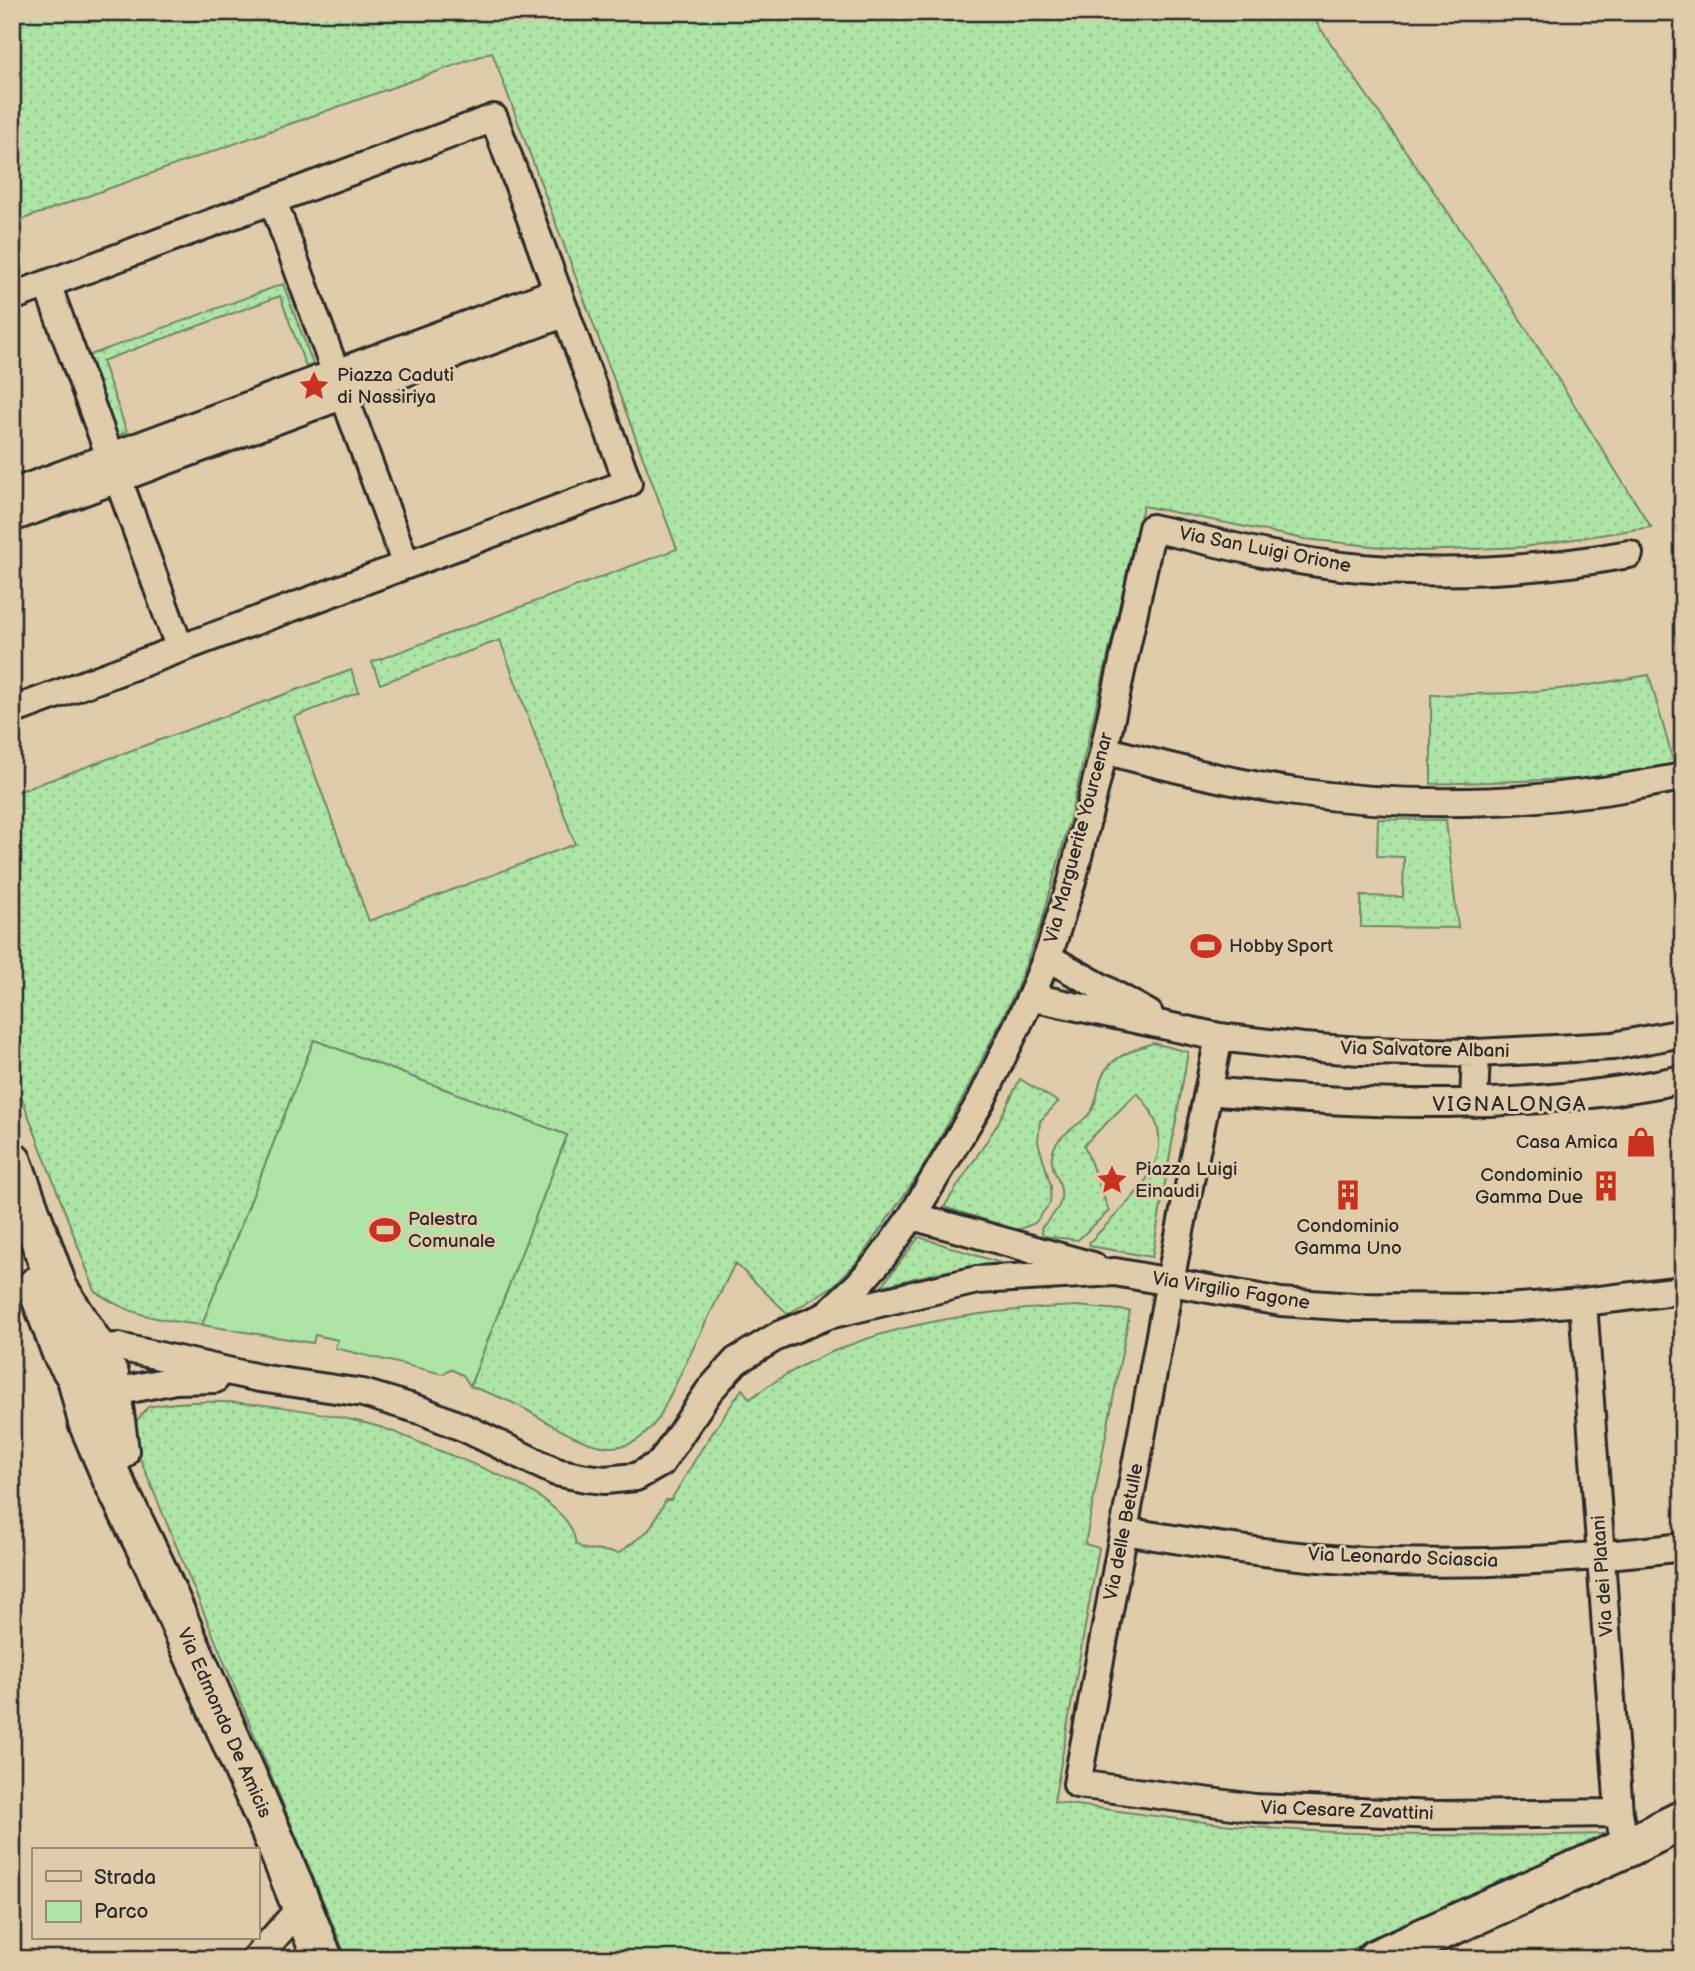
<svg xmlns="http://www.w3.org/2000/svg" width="1695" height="1971" font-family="'Balsamiq Sans',sans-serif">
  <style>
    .green { fill: url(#green-dots); stroke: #6c8868; stroke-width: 2 }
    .pitch { fill: #aee4a6; stroke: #6c8868; stroke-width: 2 }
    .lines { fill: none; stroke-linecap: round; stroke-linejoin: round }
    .street-casing { stroke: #2b2b2b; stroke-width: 32 }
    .secondary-casing { stroke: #2b2b2b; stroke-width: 44 }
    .street { stroke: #e0ccaa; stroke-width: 26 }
    .secondary { stroke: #e0ccaa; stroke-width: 38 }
    .labels { text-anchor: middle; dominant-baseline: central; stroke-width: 6; stroke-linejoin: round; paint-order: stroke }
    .poi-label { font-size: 19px; fill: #2b2b2b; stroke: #e0ccaa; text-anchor: start }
    .street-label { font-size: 19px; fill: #2b2b2b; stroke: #e0ccaa }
    .neighbourhood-label { font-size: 21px; letter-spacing: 2px; fill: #2b2b2b; stroke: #e0ccaa }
  </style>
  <defs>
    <pattern id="green-dots" width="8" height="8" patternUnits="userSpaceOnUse" patternTransform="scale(1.75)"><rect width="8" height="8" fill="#aee4a6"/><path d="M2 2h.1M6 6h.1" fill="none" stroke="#96c48f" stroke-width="1.8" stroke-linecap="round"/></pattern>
  </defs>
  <rect width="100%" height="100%" fill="#e0ccaa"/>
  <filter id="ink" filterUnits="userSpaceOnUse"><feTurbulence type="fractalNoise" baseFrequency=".0143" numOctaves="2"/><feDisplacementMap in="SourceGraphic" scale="14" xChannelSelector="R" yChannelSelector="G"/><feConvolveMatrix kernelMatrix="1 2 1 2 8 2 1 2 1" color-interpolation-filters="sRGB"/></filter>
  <g filter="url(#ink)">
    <path class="green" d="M 12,12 L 1309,12 L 1500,287 L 1651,527 L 1523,547 L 1420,551 L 1304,539 L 1143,506 L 1069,822 L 1042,921 L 1016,990 L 965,1094 L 919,1174 L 858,1261 L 833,1286 L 788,1314 L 735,1263 L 659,1418 C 654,1424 650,1430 644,1435 C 607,1468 554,1424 521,1407 C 505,1398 487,1393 470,1386 L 567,1135 L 314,1040 L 202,1325 C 163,1321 127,1315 95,1291 L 12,1072 L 12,794 L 351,670 L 359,692 L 294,717 L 369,921 L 575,844 L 500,640 L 380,684 L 372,662 L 677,549 L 492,52 L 12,223 Z
      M 283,284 L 313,364 L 306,367 L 280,296 L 102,361 L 127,432 L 116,436 L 87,356 Z
      M 1649,675 L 1674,764 L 1603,778 L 1431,784 L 1431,695 L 1515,693 L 1578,687 Z
      M 1378,819 L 1446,820 L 1458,928 L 1361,927 L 1361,896 L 1403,897 L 1404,857 L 1377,856 Z
      M 1153,1043 L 1188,1052 L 1152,1257 L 1090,1246 L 1089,1243 C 1129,1199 1194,1154 1137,1093 L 1084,1145 L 1109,1211 L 1078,1240 L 1043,1236 L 1041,1228 C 1057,1211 1068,1202 1057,1177 C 1054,1171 1051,1163 1052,1156 C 1054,1135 1078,1128 1090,1113 C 1100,1100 1096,1081 1107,1068 C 1117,1055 1138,1048 1153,1043 Z
      M 1020,1079 L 1058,1102 L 1040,1121 L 1038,1142 L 1051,1186 L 1050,1203 L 1035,1223 L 1018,1230 L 944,1207 L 997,1125 Z
      M 919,1237 L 1000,1263 L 940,1272 L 882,1286 Z
      M 1077,1306 L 1130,1311 L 1085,1544 L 1099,1548 L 1054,1802 C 1121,1811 1188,1822 1255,1827 C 1373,1837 1490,1837 1607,1834 L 1602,1839 L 1330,1959 L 347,1959 L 132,1439 L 134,1424 L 148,1407 C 213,1394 301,1407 365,1423 C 389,1428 413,1440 435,1449 C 475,1465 532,1484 562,1516 C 570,1524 574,1533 576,1544 L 584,1549 L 619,1553 L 649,1530 L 666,1500 L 671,1500 L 701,1450 L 742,1389 L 750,1399 C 842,1328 964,1311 1077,1306 Z"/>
    <path class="pitch" d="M 314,1040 L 567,1135 L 470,1386 L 463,1375 L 450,1369 L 443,1374 L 335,1348 L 338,1340 L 315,1335 L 313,1343 L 202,1325 Z"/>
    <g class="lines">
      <g class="street-casing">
        <path id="street" d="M 273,201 L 406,565
          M 47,284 L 180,649
          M 12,297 L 494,118 L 628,483 L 12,711
          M 12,493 L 558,291
          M 12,518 L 566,313
          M 1104,750 C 1167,767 1231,783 1296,792 C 1394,806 1496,805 1594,792 C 1623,789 1653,782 1683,777
          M 1047,957 L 1149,1014
          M 1031,997 L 1219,1037 L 1303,1047 L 1361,1051 L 1476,1053 L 1613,1046 L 1683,1033
          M 1219,1037 L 1170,1281 L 1077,1784 L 1255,1808 L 1437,1815 L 1619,1813
          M 1208,1091 C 1366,1106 1526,1112 1683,1079
          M 1474,1103 L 1476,1053
          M 912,1216 L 1093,1266
          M 1583,1302 L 1619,1813 L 1622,1830
          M 829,1315 L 977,1280 L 1115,1272 L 1281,1302 L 1355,1307 L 1507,1308 L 1583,1302 L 1683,1290
          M 99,1348 L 119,1347 L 259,1378 L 363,1393 L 423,1411 L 467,1429 L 556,1472 L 586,1478 L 605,1480 L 636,1477 L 661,1463 L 709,1391 L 736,1361 L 781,1334 L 824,1317 L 858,1285 L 881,1259 L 912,1216 L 981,1101 L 1031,997 L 1051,947 L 1072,881 L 1104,750 L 1152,528 C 1215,542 1277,559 1341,566 C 1438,577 1534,571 1629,554
          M 97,1386 L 125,1390 L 175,1380 L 215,1379
          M 1124,1531 C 1203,1544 1282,1557 1363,1561 C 1470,1566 1576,1560 1683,1547
          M 255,1959 L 302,1906"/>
      </g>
      <g class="secondary-casing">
        <path id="secondary" d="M 12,1162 L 58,1289 L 95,1347
          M 37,1286 L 62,1353 L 73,1371
          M 109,1375 L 119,1451
          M 77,1378 L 88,1422 L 112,1478 L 155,1566 L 275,1841 L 323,1959
          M 1376,1959 L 1626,1848 L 1683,1820"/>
      </g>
      <use href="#street" class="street"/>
      <use href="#secondary" class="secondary"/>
    </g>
  </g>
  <defs>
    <g id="sight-bare" transform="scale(2.415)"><path d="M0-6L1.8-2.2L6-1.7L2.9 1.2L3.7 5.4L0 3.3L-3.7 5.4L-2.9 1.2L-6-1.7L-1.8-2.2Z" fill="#c8321e" stroke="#e0ccaa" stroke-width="2.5" paint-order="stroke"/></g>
    <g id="stadium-bare" transform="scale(2.415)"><path d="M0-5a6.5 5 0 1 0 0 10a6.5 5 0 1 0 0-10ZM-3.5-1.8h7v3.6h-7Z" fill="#c8321e" stroke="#e0ccaa" stroke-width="2.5" paint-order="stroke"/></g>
    <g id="shop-bare" transform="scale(2.415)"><path d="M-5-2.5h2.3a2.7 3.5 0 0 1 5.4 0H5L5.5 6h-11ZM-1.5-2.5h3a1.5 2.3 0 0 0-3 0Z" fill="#c8321e" stroke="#e0ccaa" stroke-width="2.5" paint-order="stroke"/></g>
    <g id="building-bare" transform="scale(2.415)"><path d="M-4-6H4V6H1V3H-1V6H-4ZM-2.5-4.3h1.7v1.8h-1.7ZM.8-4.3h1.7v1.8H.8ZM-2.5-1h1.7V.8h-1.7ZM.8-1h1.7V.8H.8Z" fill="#c8321e" stroke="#e0ccaa" stroke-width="2.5" paint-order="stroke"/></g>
  </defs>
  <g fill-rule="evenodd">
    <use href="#sight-bare" x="314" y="386"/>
    <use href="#stadium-bare" x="1206" y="946"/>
    <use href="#shop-bare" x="1641" y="1142"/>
    <use href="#sight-bare" x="1112" y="1180"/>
    <use href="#building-bare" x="1606" y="1186"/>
    <use href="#building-bare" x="1348" y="1195"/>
    <use href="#stadium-bare" x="385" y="1230"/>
  </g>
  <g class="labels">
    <g class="poi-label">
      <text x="337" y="375">Piazza Caduti<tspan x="337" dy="22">di Nassiriya</tspan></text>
      <text x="1229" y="946">Hobby Sport</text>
      <text x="1618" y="1142" text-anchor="end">Casa Amica</text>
      <text x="1135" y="1169">Piazza Luigi<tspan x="1135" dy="22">Einaudi</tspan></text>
      <text x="1583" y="1175" text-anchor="end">Condominio<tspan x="1583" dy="22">Gamma Due</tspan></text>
      <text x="408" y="1219">Palestra<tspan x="408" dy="22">Comunale</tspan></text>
      <text x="1348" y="1226" text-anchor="middle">Condominio<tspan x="1348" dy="22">Gamma Uno</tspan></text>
    </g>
    <g class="street-label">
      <text transform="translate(1265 550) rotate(11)">Via San Luigi Orione</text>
      <text transform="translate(1079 838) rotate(-75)">Via Marguerite Yourcenar</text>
      <text transform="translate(1425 1050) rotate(1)">Via Salvatore Albani</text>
      <text transform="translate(1231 1291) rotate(9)">Via Virgilio Fagone</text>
      <text transform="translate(1124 1532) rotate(-79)">Via delle Betulle</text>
      <text transform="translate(1403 1558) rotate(2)">Via Leonardo Sciascia</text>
      <text transform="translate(1603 1576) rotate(-94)">Via dei Platani</text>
      <text transform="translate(224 1723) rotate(66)">Via Edmondo De Amicis</text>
      <text transform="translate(1347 1811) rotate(2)">Via Cesare Zavattini</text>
    </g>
    <g class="neighbourhood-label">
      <text x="1510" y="1104">VIGNALONGA</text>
    </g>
  </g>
  <rect width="1695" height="1971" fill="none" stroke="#e0ccaa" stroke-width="42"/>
  <rect x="21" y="21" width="1653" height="1929" fill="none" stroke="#2b2b2b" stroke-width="2.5" filter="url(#ink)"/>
  <rect x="32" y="1848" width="228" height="91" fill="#e0ccaa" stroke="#988c77" stroke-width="2"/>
  <rect x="46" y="1871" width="35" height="10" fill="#e0ccaa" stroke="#988c77" stroke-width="2"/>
  <text x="94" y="1884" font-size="21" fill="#2b2b2b">Strada</text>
  <rect x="46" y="1901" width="35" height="21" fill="#aee4a6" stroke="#988c77" stroke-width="2"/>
  <text x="94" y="1918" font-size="21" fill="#2b2b2b">Parco</text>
</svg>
